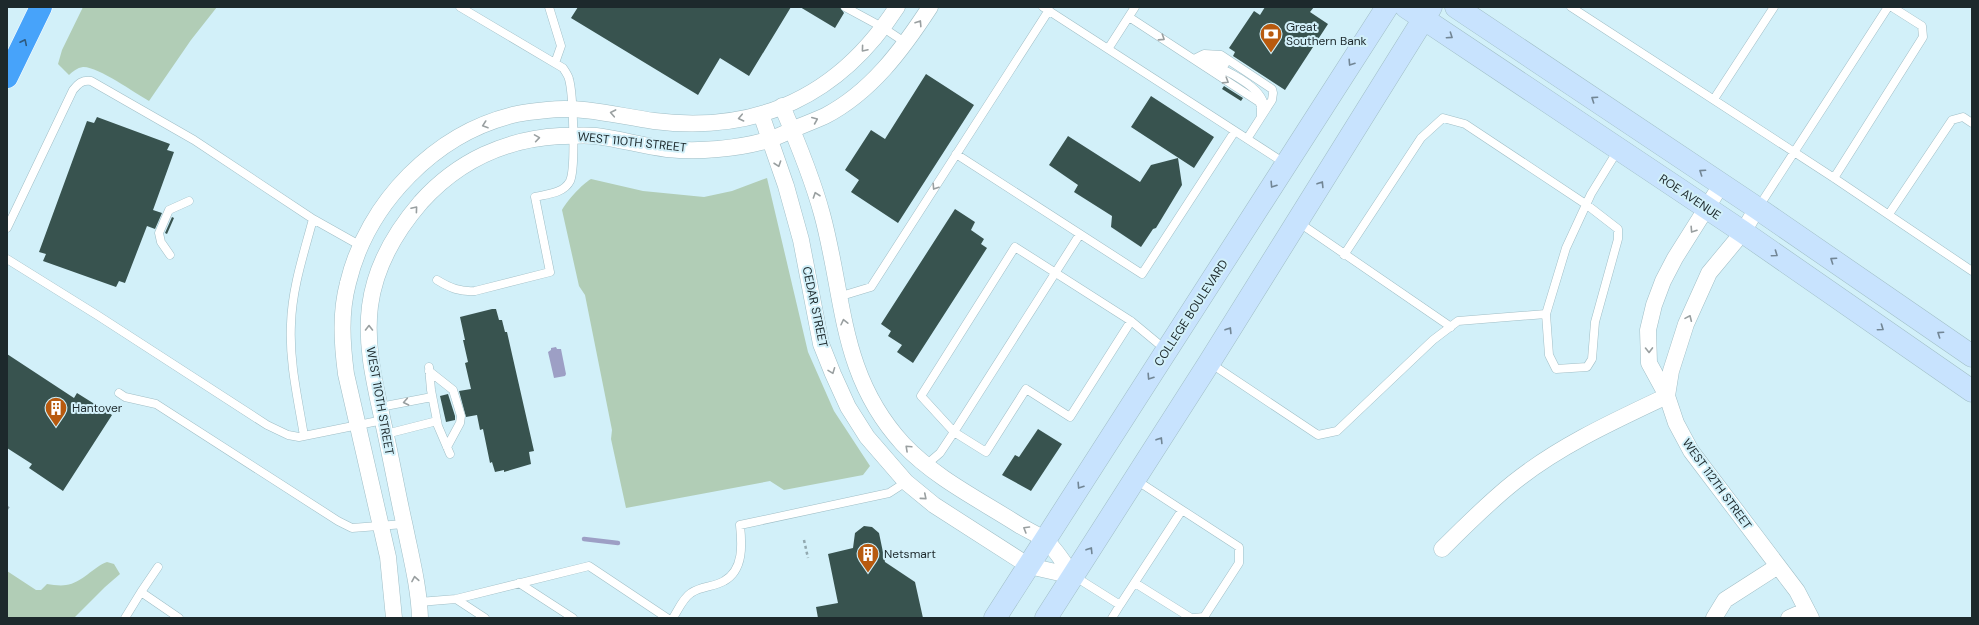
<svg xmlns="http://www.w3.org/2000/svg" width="1979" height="625" font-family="'DM Sans',sans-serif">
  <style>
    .green { fill: #b1cdb6 }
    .water { fill: #9d9fc5 }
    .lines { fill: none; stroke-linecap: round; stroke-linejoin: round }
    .stream { stroke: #9d9fc5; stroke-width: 4.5 }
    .building { fill: #38534f }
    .lane-casing { stroke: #a0bec6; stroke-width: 9 }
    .street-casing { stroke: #a0bec6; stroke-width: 17 }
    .secondary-casing { stroke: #a0bec6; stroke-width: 23 }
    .highway-casing { stroke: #fff; stroke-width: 23 }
    .path { stroke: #91a8af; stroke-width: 2.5; stroke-dasharray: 3 3; stroke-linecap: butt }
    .lane { stroke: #fff; stroke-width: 8 }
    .street { stroke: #fff; stroke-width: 16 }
    .secondary { stroke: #c8e3fe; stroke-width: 22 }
    .highway { stroke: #47a3fa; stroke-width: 22 }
    .oneway { stroke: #999fa0 }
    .oneway2 { stroke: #728695 }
    .oneway3 { stroke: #2e5a7e }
    .labels { text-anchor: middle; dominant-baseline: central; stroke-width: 4; stroke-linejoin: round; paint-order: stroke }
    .poi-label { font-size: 12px; fill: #1d292c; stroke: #d2f0f9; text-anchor: start }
    .street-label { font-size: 12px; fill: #1d292c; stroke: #d2f0f9 }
  </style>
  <rect width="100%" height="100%" fill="#d2f0f9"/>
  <path class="green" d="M 83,7 L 217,7 L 191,40 L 149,101 C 135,93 97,66 83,67 C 77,68 73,71 69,75 L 58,64 L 62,50 Z
    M 767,178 L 808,352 L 834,411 L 870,466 L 863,475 L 784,490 L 770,481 L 626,508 L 611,439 L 612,430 L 585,295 L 579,286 L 562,210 C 567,201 582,184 591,179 L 643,191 L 704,197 L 732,191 Z
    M 107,562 L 114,564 L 120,574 L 105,587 L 74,618 L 7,618 L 7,571 L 36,590 L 41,590 L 47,584 C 53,585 61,586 66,585 C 82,583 93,567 107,562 Z"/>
  <path class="water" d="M 556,347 L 557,349 L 561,349 L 566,374 L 565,376 L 554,378 L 548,352 L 551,350 L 551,348 Z"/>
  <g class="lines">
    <path class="stream" d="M 584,539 L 618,543"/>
  </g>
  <path class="building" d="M 578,7 L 791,7 L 749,76 L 720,58 L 698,95 L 571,18 Z
    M 800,7 L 840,7 L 844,13 L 835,28 Z
    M 1265,7 L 1314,7 L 1310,12 L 1328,24 L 1285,90 L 1233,56 L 1235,52 L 1229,48 L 1254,11 L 1260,15 Z
    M 926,74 L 974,105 L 898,223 L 851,192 L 859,180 L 845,170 L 871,130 L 885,139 Z
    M 1224,86 L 1243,98 L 1241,101 L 1222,89 Z
    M 1151,96 L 1214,137 L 1194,168 L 1131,127 Z
    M 97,117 L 170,144 L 167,150 L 174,152 L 153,210 L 162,213 L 155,229 L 147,226 L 125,283 L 119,281 L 116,287 L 43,261 L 46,254 L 39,252 L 87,121 L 94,123 Z
    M 1068,136 L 1140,182 L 1151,165 L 1178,158 L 1182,185 L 1156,228 L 1153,229 L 1141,247 L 1111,227 L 1112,216 L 1074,192 L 1078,185 L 1049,165 Z
    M 955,209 L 975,222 L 971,230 L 984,239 L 981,244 L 987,248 L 913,363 L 897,352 L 902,345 L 888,336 L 891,331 L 881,324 Z
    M 172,217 L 174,218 L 167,234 L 165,233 Z
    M 492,309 L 496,309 L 499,320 L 502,320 L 505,332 L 507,332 L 534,451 L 529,452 L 531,464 L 504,472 L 504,470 L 495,472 L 492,462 L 490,463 L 483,429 L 480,430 L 477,415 L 466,417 L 459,391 L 471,389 L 465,363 L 468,362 L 463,340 L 465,340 L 460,317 Z
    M 7,354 L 74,398 L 77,393 L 112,415 L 63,491 L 29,468 L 32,464 L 7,448 Z
    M 448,394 L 455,416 L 455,420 L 446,422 L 440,396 Z
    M 1038,429 L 1062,444 L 1031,491 L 1002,475 L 1015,455 L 1019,457 Z
    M 864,526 L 872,527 L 879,533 L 885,562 L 915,582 L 923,618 L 818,618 L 816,607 L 838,603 L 828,554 L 853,548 L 855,533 Z"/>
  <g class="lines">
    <g class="lane-casing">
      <path id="lane" d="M 549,7 L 561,46 L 555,63
        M 845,7 L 882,27 L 906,43
        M 1043,7 L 1286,164
        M 1571,7 L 1834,178 L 1972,271
        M 1129,17 L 1259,102 L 1261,106 L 1261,117
        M 1108,49 L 1135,7
        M 1194,59 L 1204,54 L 1221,55 L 1272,89 L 1273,93 L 1272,100 L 1247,139
        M 1199,59 L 1219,60 L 1225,64
        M 1205,62 C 1222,68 1264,87 1264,107
        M 1714,99 L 1774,7
        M 956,154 L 1142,274 L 1235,131
        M 1834,178 L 1923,37 L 1922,26 L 1892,7
        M 1758,208 L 1888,7
        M 1889,214 L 1952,120 L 1963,117 L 1972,123
        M 1298,222 L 1451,327
        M 7,228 L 73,90 C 79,83 82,80 91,81 L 194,140 L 313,219 L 361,246
        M 1080,234 L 954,432 L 986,452 L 1026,389 L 1070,417 L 1131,321
        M 170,255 L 161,242 L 159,233 L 169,210 L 189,201
        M 1344,255 L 1421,138 L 1443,118 L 1465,124 L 1587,205 L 1618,229 L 1618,239 L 1595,322 L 1592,359 L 1587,367 L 1556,369 L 1549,355 L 1546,314
        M 7,259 L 97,315 L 267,425 L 288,435 L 299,437 L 383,420
        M 437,280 C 450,288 460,292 475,291 L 550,272 L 535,197 C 548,194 564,193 570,181 C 576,168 573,93 569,79 C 568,75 565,71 563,68 L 460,7
        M 838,297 L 871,287 L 1049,10
        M 1210,363 L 1318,435 L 1337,431 L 1433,340 L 1458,321 L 1546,314 L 1566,248 L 1591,194 L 1618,150
        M 429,367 L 431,390 L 438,426 L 450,454
        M 429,371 L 453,390 L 461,416 L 460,423 L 447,447
        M 119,393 L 125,397 L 156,404 L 338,521 L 352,528 L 404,524
        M 380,407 L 432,397
        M 386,434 L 437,421
        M 304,436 C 298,399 289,362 291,324 C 292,288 304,253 313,219
        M 926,465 L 940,453 L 954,432 L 921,396 L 1015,247 L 1131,321 L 1166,350
        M 1182,510 L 1239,547 L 1239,563 L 1204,617 L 1194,618
        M 1074,576 L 1120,605 L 1182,510 L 1136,480
        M 519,583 L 573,618
        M 1135,583 L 1191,618
        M 141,592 L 158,567
        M 456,599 L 485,618
        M 419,602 L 456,599 L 589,566 L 667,618
        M 125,618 L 141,592 L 179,618
        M 673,618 C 678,610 683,598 691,593 C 701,586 714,587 724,581 C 744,570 742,544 740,525 L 889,493 L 906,482
        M 1112,618 L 1120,605"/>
    </g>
    <g class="street-casing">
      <path id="street" d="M 782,106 C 797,141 812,177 822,214 C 845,298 839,374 903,444 C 935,478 980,500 1019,525 C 1027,530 1037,534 1045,540 C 1056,549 1065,565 1073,576
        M 761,114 L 786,186 L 801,240 L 821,344 L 833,374 L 848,407 L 867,437 L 906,482 L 934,505 L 1029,566 L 1073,576
        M 1721,185 L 1675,258 L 1663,281 L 1654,305 L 1648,330 L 1649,363 L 1667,396 L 1676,423 L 1691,451 L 1797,591 L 1811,618
        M 1667,396 L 1671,371 L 1686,324 L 1709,273 L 1743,232 L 1757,208
        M 1442,549 C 1465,526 1488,503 1513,483 C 1559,446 1614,421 1667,396
        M 394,618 L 388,557 L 346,374 C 342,343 340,313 348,283 C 367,203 436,132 517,114 C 526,112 537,111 547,110 C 584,106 618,116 654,121 C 758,134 840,95 897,7
        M 420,618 C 419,587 411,557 405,527 C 397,492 391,457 383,422 C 375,384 365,346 370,306 C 375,267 396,231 421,202 C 458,161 506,139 560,136 C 572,136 585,135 596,136 C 620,139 643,146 667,149 C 699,152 737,149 768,140 C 778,137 787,132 796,128 C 806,124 816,120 825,116 C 871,92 902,50 930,7
        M 1714,618 L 1725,600 L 1778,566
        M 1789,618 L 1807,610"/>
    </g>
    <g class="secondary-casing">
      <path id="secondary" d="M 1406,7 L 1743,232 L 1972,391
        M 1456,7 L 1757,208 L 1972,356
        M 995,618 L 1387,7
        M 1046,618 L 1209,363 L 1431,7"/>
    </g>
    <g class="highway-casing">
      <path id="highway" d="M 7,77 L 41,7"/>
    </g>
    <path class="path" d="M 7,509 L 9,506
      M 804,540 L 808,558"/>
    <use href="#lane" class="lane"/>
    <use href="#street" class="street"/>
    <use href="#secondary" class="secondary"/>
    <use href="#highway" class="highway"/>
  </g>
  <defs><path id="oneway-chevron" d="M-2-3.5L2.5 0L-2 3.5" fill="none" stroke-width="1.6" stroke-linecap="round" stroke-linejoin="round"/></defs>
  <g class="oneway">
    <use href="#oneway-chevron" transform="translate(919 23) rotate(-57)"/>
    <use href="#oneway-chevron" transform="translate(1162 38) rotate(33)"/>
    <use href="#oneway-chevron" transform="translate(864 49) rotate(130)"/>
    <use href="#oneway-chevron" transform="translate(1226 81) rotate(32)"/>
    <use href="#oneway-chevron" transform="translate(613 113) rotate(-169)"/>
    <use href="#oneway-chevron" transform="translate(741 118) rotate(168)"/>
    <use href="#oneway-chevron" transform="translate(815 120) rotate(-23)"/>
    <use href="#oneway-chevron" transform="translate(485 125) rotate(161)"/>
    <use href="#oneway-chevron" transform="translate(537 138) rotate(-9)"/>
    <use href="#oneway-chevron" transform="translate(778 164) rotate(71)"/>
    <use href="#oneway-chevron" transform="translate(935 187) rotate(123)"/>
    <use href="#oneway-chevron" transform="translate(816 195) rotate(-109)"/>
    <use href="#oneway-chevron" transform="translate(415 209) rotate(-50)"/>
    <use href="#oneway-chevron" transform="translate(1693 230) rotate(123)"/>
    <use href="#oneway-chevron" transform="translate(1689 318) rotate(-66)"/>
    <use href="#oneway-chevron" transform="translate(844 322) rotate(-103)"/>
    <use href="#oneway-chevron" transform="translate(369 328) rotate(-90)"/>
    <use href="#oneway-chevron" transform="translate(1649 350) rotate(89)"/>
    <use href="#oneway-chevron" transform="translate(832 371) rotate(69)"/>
    <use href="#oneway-chevron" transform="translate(406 402) rotate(169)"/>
    <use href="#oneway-chevron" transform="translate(908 448) rotate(-137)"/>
    <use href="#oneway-chevron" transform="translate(924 497) rotate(40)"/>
    <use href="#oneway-chevron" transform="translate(1026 529) rotate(-149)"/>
    <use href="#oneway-chevron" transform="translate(415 579) rotate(-100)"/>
  </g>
  <g class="oneway2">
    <use href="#oneway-chevron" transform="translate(1450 36) rotate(34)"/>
    <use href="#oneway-chevron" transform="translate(1351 63) rotate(123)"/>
    <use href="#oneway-chevron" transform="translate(1594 99) rotate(-146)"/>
    <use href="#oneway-chevron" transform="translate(1702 172) rotate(-146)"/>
    <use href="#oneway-chevron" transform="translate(1321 184) rotate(-58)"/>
    <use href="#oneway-chevron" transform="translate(1273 185) rotate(123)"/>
    <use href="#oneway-chevron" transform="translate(1775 254) rotate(35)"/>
    <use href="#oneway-chevron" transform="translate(1833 260) rotate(-146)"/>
    <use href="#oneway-chevron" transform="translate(1881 328) rotate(35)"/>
    <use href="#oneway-chevron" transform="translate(1229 330) rotate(-58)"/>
    <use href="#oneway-chevron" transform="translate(1940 334) rotate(-146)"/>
    <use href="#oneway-chevron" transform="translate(1150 377) rotate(123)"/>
    <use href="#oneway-chevron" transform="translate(1160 440) rotate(-58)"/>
    <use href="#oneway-chevron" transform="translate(1080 486) rotate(123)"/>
    <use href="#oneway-chevron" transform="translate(1090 550) rotate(-58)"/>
  </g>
  <use class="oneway3" href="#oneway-chevron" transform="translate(24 42) rotate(-64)"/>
  <defs>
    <g id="bank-pin" transform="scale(1.15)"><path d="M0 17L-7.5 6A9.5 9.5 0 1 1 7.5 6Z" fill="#b85a0f" stroke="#d2f0f9"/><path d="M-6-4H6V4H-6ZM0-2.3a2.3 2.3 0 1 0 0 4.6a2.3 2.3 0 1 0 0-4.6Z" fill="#fff"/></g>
    <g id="building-pin" transform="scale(1.15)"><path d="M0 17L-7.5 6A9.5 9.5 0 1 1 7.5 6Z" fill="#b85a0f" stroke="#d2f0f9"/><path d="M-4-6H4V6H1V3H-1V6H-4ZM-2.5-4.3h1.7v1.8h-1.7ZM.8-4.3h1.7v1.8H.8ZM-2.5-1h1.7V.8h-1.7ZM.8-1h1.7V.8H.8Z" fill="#fff"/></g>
  </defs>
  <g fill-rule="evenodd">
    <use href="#bank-pin" x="1271" y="34"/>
    <use href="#building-pin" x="56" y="408"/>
    <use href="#building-pin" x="868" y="554"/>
  </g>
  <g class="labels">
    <g class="poi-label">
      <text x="1286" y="27">Great<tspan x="1286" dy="14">Southern Bank</tspan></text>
      <text x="72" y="408">Hantover</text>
      <text x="884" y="554">Netsmart</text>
    </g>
    <g class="street-label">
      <text transform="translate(632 142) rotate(6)">WEST 110TH STREET</text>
      <text transform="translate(1690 197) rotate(34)">ROE AVENUE</text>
      <text transform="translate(815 307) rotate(78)">CEDAR STREET</text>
      <text transform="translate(1191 313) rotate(-57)">COLLEGE BOULEVARD</text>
      <text transform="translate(380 401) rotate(80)">WEST 110TH STREET</text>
      <text transform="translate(1717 484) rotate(54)">WEST 112TH STREET</text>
    </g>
  </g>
  <rect width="1979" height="625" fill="none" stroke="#1d292c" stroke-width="16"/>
</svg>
